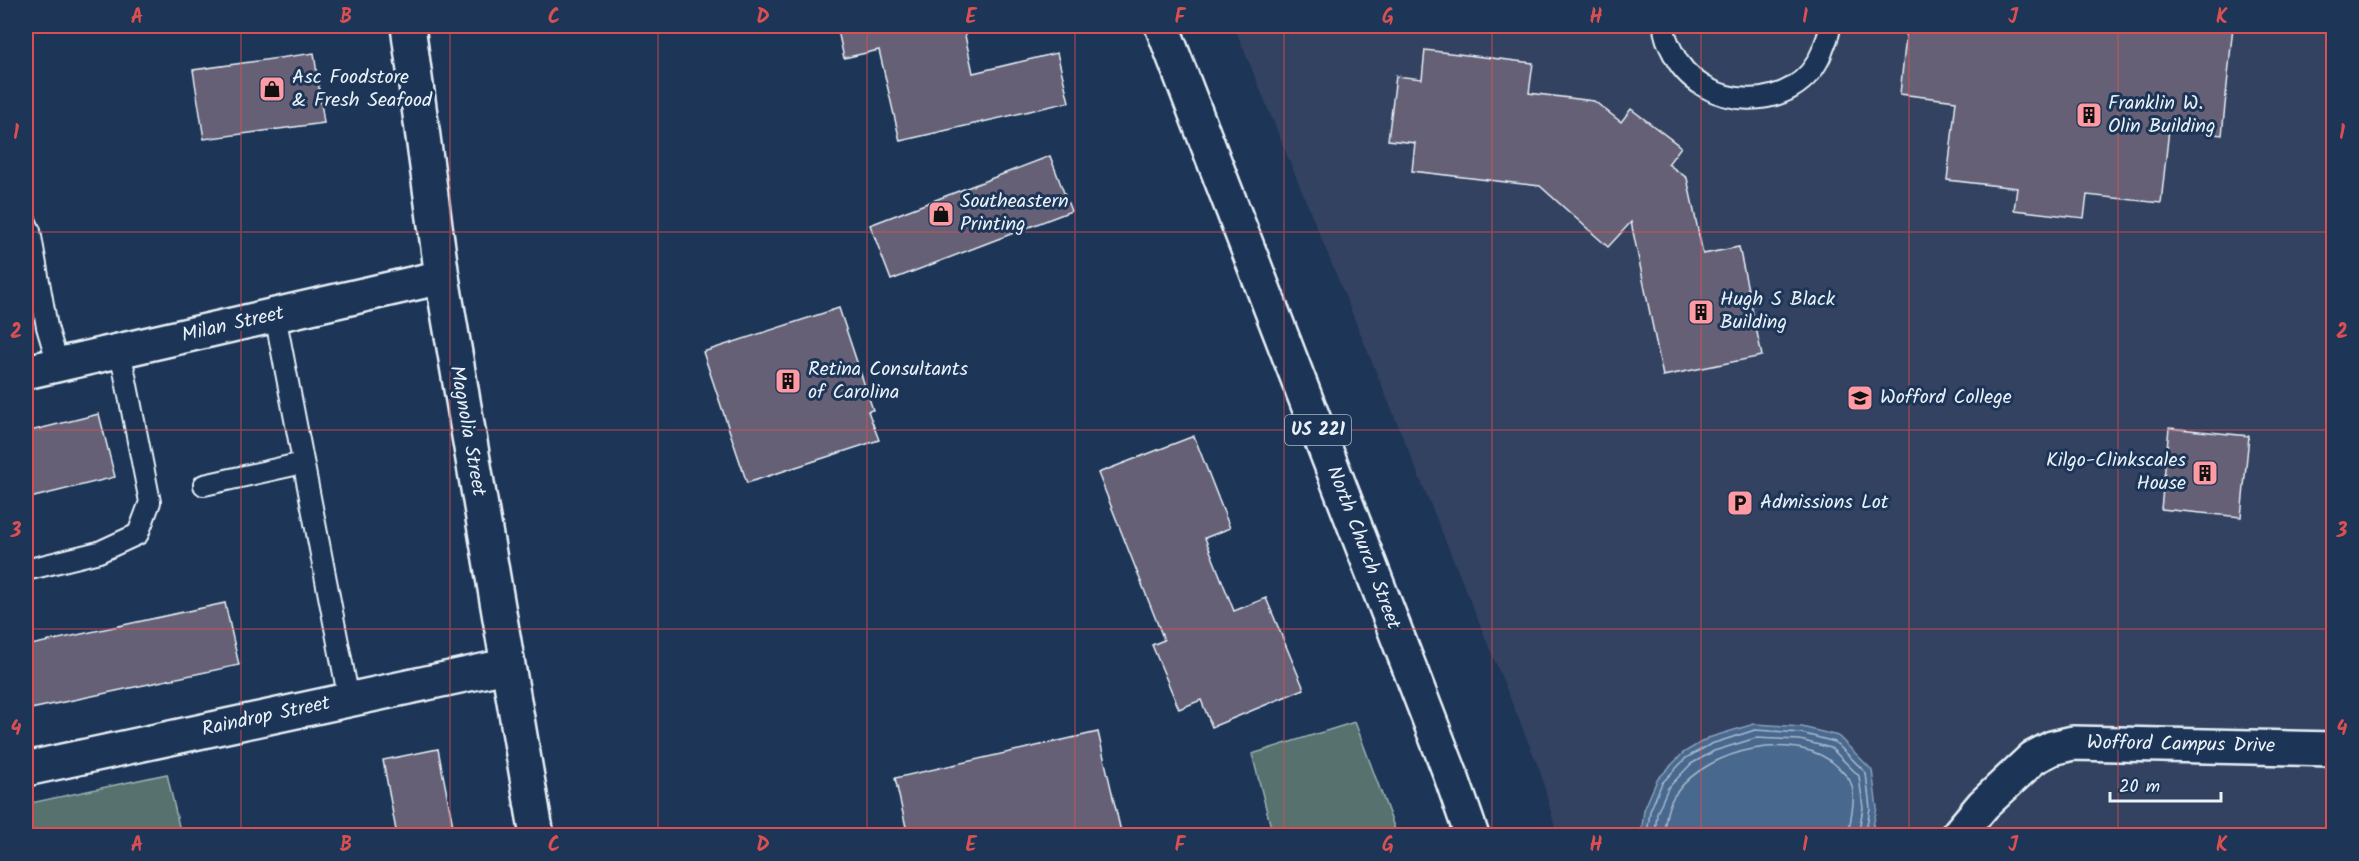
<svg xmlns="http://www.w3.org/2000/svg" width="2359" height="861" font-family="Kalam,sans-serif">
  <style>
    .built { fill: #334260 }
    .green { fill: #56716e; stroke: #9fb1b3; stroke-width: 1.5 }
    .water { fill: #48688e; stroke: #889fb8; stroke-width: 1.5 }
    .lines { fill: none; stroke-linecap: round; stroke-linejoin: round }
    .shore { stroke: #a8bace; stroke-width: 1.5 }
    .building { fill: #666176; stroke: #e8f1f8; stroke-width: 1.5 }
    .service-casing { stroke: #e8f1f8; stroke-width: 24 }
    .minor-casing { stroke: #e8f1f8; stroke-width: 38 }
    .tertiary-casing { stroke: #e8f1f8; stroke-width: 38 }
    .primary-casing { stroke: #e8f1f8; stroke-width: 38 }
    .service { stroke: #1d3557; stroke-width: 20 }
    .minor { stroke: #1d3557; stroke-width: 33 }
    .tertiary { stroke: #1d3557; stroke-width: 33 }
    .primary { stroke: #1d3557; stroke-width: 33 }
    .grid { fill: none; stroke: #da5052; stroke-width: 1.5; stroke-opacity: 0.55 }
    .labels { text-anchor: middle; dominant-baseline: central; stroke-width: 6; stroke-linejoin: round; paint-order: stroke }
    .shield { fill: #1d3557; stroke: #abb9c8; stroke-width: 1.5 }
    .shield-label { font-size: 18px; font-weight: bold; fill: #e8f1f8 }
    .poi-label { font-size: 20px; fill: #e8f1f8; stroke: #1d3557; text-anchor: start }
    .street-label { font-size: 20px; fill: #e8f1f8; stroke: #1d3557 }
    .neatline { fill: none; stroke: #da5052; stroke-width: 2 }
    .grid-label { font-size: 20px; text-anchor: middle; font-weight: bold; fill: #da5052 }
  </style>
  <rect width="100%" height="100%" fill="#1d3557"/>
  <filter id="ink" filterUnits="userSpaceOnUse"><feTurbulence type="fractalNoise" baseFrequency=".0167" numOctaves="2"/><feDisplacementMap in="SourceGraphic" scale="12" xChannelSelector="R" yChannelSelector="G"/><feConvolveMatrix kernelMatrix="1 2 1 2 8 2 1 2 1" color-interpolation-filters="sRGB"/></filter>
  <g filter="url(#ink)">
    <path class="built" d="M 1234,26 L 2333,26 L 2333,835 L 1557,835 L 1540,771 Z"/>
    <path class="green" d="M 1355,722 L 1397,835 L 1273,835 L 1252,754 Z
      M 167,774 L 181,835 L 26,835 L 26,804 Z"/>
    <path class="water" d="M 1754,724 L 1802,727 L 1838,736 L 1872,770 L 1877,808 L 1871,835 L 1641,835 L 1644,810 L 1657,780 L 1683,753 L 1708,738 Z"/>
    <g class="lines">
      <path class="shore" d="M 1647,836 L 1650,811 L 1662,783 L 1686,758 L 1711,744 L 1755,730 L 1801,733 L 1835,742 L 1866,773 L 1870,808 L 1865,836
        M 1655,836 L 1657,813 L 1668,788 L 1691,764 L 1714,751 L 1756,738 L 1800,740 L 1831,748 L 1859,776 L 1863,808 L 1858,836
        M 1664,836 C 1665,820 1667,804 1677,792 C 1708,749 1798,728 1838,767 C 1841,771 1848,776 1850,781 C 1858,798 1849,818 1849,836"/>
    </g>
    <path class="building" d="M 837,26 L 963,26 L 973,73 L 1057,53 L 1069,102 L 900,141 L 879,50 L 844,58 Z
      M 1907,26 L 2233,26 L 2222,135 L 2169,129 L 2161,203 L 2087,195 L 2084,218 L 2014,210 L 2017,188 L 1947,180 L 1956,101 L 1900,94 Z
      M 1425,50 L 1533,63 L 1529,93 L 1594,101 L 1621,122 L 1631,109 L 1681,147 L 1668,164 L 1687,178 L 1703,254 L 1739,247 L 1762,356 L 1663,376 L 1631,222 L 1608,247 L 1540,186 L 1412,171 L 1415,143 L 1388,140 L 1396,76 L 1422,79 Z
      M 314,53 L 324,123 L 204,139 L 193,70 Z
      M 1050,156 L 1071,211 L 891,280 L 870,225 Z
      M 839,308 L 873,410 L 868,411 L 879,440 L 747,483 L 703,352 Z
      M 99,414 L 115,477 L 26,499 L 26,432 Z
      M 2169,428 L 2249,436 L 2241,517 L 2161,509 Z
      M 1194,436 L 1230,528 L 1205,538 L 1234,611 L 1266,598 L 1304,689 L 1212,727 L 1201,700 L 1179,709 L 1152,645 L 1164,640 L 1098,473 Z
      M 225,603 L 239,665 L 26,710 L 26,646 Z
      M 1098,732 L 1122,836 L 908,836 L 895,778 Z
      M 438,749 L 455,836 L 397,836 L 383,760 Z"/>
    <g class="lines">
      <g class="service-casing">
        <path id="service" d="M 1664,26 C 1664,35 1668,43 1672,51 C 1700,113 1797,116 1822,52 C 1825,43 1830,34 1830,26
          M 26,222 L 30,231 L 47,327 L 58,364
          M 275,315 L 349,700
          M 204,485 L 303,463
          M 26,570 L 99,552 L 138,534 L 150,502 L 120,350"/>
      </g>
      <g class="minor-casing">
        <path id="minor" d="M 26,372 L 442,277
          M 26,769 L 506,666
          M 1957,836 L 1983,805 L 2033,758 L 2052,748 L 2073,743 L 2334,749"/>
      </g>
      <g class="tertiary-casing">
        <path id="tertiary" d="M 408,26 L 442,277 L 537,836"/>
      </g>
      <g class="primary-casing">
        <path id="primary" d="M 1162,26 L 1450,773 L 1472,836"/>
      </g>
      <use href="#service" class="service"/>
      <use href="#minor" class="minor"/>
      <use href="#tertiary" class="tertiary"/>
      <use href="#primary" class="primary"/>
    </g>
  </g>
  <path class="grid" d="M 241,26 L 241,836M 450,26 L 450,836M 658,26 L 658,836M 867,26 L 867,836M 1075,26 L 1075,836M 1284,26 L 1284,836M 1492,26 L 1492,836M 1701,26 L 1701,836M 1909,26 L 1909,836M 2118,26 L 2118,836M 26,232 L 2334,232M 26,430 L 2334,430M 26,629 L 2334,629"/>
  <defs>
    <g id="shop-square" transform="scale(1.35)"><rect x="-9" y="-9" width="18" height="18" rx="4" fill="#ff9aa2" stroke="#1d3557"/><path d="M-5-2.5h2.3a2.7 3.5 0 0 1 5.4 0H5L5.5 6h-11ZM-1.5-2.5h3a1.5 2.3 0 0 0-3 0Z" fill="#111"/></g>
    <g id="building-square" transform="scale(1.35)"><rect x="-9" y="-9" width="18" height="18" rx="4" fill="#ff9aa2" stroke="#1d3557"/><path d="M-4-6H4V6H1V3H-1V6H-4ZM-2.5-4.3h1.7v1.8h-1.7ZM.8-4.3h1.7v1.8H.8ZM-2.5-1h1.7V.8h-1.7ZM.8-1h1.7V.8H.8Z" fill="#111"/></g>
    <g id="university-square" transform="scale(1.35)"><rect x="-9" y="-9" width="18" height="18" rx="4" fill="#ff9aa2" stroke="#1d3557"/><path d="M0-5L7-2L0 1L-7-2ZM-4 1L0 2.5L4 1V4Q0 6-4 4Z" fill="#111"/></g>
    <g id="parking-square" transform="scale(1.35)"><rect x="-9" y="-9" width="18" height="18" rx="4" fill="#ff9aa2" stroke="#1d3557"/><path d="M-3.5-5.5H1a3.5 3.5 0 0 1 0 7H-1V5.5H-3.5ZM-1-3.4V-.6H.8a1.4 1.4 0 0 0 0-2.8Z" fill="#111"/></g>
  </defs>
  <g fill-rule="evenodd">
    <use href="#shop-square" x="272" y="89"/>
    <use href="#building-square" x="2089" y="115"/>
    <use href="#shop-square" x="941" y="214"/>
    <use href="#building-square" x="1701" y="312"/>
    <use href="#building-square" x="788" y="381"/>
    <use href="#university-square" x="1860" y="398"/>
    <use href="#building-square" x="2205" y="473"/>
    <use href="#parking-square" x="1740" y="503"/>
  </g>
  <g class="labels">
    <rect class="shield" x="1285" y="415" width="66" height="30" rx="4.5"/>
    <g class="shield-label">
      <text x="1318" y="430">US 221</text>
    </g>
    <g class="poi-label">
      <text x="292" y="78">Asc Foodstore<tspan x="292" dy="23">&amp; Fresh Seafood</tspan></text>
      <text x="2108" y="104">Franklin W.<tspan x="2108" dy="23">Olin Building</tspan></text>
      <text x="960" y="202">Southeastern<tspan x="960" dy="23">Printing</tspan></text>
      <text x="1720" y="300">Hugh S Black<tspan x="1720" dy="23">Building</tspan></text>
      <text x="808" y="370">Retina Consultants<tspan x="808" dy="23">of Carolina</tspan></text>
      <text x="1880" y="398">Wofford College</text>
      <text x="2186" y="461" text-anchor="end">Kilgo-Clinkscales<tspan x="2186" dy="23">House</tspan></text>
      <text x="1760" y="503">Admissions Lot</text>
    </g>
    <g class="street-label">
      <text transform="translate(233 325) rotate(-13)">Milan Street</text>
      <text transform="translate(467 431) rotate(80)">Magnolia Street</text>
      <text transform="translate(1363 548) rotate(69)">North Church Street</text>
      <text transform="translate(266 717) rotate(-12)">Raindrop Street</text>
      <text transform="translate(2181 745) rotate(1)">Wofford Campus Drive</text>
    </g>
  </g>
  <rect width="2359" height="861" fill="none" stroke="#1d3557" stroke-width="66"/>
  <path d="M2110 792v9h111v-9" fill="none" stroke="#e8f1f8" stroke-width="3"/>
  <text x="2119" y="792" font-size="18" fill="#e8f1f8" stroke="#1d3557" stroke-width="4.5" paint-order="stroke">20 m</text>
  <rect x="33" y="33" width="2293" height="795" class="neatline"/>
  <g class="grid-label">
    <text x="137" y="23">A</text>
    <text x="346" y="23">B</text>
    <text x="554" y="23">C</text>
    <text x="763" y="23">D</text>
    <text x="971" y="23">E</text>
    <text x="1180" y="23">F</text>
    <text x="1388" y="23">G</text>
    <text x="1596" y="23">H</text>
    <text x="1805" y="23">I</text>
    <text x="2013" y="23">J</text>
    <text x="2222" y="23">K</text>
    <text x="16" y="139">1</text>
    <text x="2342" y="139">1</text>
    <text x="16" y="338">2</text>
    <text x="2342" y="338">2</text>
    <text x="16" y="537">3</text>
    <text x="2342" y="537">3</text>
    <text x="16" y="735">4</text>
    <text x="2342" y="735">4</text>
    <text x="137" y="851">A</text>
    <text x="346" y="851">B</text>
    <text x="554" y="851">C</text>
    <text x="763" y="851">D</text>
    <text x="971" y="851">E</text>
    <text x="1180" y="851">F</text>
    <text x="1388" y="851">G</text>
    <text x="1596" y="851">H</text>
    <text x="1805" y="851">I</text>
    <text x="2013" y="851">J</text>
    <text x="2222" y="851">K</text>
  </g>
</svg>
